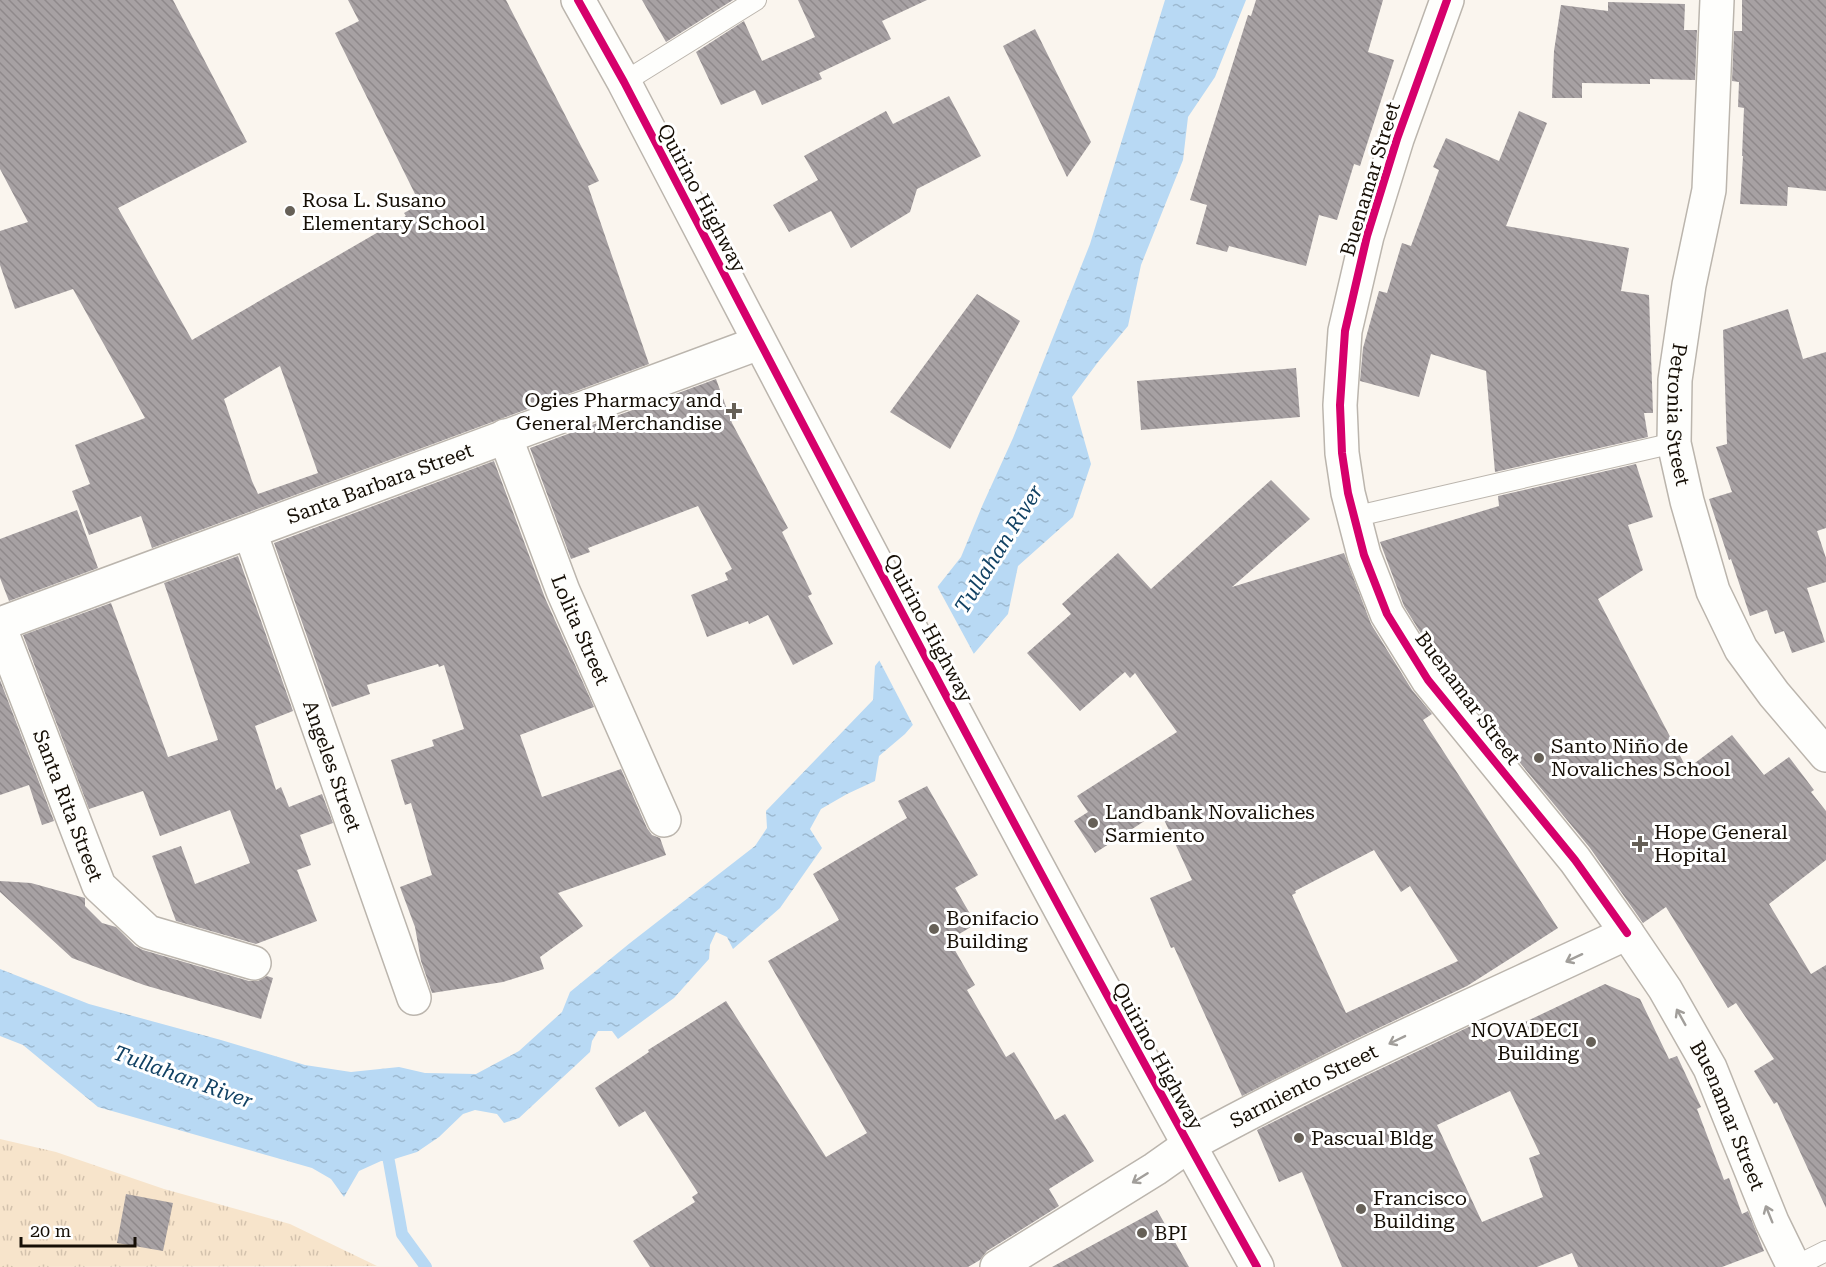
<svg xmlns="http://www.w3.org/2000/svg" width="1826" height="1267" font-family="'Roboto Serif',serif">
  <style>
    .grass { fill: url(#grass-tufts) }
    .water { fill: url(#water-ripples) }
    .pier { fill: #faf5ee }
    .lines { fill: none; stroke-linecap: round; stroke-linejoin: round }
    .stream { stroke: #b8d9f4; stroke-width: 12 }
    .building { fill: url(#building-back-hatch); fill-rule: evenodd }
    .service-casing { stroke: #bbb5ad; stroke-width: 22 }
    .minor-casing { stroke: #bbb5ad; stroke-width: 36 }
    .tertiary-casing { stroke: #bbb5ad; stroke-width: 36 }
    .primary-casing { stroke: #bbb5ad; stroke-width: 36 }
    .service { stroke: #fefefc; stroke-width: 20 }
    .minor { stroke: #fefefc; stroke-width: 33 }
    .tertiary { stroke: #fefefc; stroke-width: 33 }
    .primary { stroke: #fefefc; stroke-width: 33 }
    .cycleway-casing { stroke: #fff; stroke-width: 11 }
    .cycleway { stroke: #d6006c; stroke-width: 8 }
    .oneway { stroke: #a19e9a }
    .poi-dot { fill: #666057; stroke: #fff; stroke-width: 2 }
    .labels { text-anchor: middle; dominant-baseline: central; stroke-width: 6; stroke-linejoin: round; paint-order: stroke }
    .street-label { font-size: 20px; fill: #160f06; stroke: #fff }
    .poi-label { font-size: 20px; fill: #160f06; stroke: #fff; text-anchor: start }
    .water-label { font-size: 21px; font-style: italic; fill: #124264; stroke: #fff }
  </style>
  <defs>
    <pattern id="grass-tufts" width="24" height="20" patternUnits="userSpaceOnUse" patternTransform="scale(1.5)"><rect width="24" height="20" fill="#f7e4cb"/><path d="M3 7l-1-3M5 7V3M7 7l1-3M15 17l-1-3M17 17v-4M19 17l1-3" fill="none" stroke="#d3c2ad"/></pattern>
    <pattern id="water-ripples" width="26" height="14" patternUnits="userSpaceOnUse" patternTransform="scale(1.5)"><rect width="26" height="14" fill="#b8d9f4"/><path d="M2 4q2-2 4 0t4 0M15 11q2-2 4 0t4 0" fill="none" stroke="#9db9d0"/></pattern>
    <pattern id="building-back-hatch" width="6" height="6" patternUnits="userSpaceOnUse" patternTransform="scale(1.5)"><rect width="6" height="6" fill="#a7a1a3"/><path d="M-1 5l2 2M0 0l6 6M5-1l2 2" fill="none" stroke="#8f898b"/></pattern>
  </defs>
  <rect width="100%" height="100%" fill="#faf5ee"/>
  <path class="grass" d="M 0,1139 L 56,1152 L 164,1189 L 290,1224 L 377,1266 L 0,1267 Z"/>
  <path class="water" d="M 1165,0 L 1246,0 L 1215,77 L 1188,117 L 1183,160 L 1141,265 L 1128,326 L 1098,362 L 1072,397 L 1091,464 L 1073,517 L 1018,566 L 1008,614 L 905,734 L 879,756 L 875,781 L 847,794 L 821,809 L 810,829 L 822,848 L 780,908 L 733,949 L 727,937 L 716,932 L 710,945 L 709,959 L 674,998 L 618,1039 L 612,1031 L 598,1031 L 592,1041 L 590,1052 L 519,1118 L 504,1123 L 497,1114 L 475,1110 L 463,1114 L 439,1137 L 417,1152 L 388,1161 L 381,1161 L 359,1171 L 344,1197 L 331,1179 L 312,1168 L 98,1107 L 23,1045 L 0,1036 L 0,969 L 89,1004 L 221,1040 L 305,1065 L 351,1072 L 399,1067 L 425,1073 L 476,1074 L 519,1051 L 562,1012 L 570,992 L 630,943 L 755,846 L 767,828 L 766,811 L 873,700 L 875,666 L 961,557 L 983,504 L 1013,438 L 1090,244 Z"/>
  <path class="pier" d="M 936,584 L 975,656 L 914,727 L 878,658 Z"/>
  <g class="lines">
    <path class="stream" d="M 386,1145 L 402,1234 L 426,1267"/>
  </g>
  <path class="building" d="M 0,0 L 173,0 L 247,142 L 118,208 L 192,340 L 406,216 L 404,213 L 420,204 L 335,33 L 359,21 L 348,0 L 506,0 L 599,181 L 588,186 L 649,364 L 152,548 L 141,516 L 89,535 L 72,491 L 90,484 L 75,445 L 145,418 L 73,289 L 15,309 L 0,265 L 0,231 L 28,222 L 0,169 ZM 280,366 L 318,473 L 258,494 L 252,481 L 224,399 Z
    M 642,0 L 733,0 L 666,42 Z
    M 798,0 L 927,0 L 882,21 L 891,39 L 819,73 L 822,79 L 762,105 L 755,90 L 721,105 L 696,52 L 744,21 L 762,61 L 815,37 Z
    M 1256,0 L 1383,0 L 1368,52 L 1394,60 L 1360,166 L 1354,164 L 1337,220 L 1319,215 L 1306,266 L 1229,246 L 1227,252 L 1196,244 L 1207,205 L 1190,200 L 1248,15 L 1251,16 Z
    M 1742,0 L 1826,0 L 1826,191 L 1788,187 L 1787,206 L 1740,204 L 1743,156 L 1742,156 L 1744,108 L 1738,107 L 1739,82 L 1732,81 L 1734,31 L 1742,31 Z
    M 1608,2 L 1685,4 L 1684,30 L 1697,30 L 1695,80 L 1650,79 L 1650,84 L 1582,83 L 1582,98 L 1552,98 L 1554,51 L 1561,5 L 1608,11 Z
    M 1035,29 L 1091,142 L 1067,177 L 1003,46 Z
    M 949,96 L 981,156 L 917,189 L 910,212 L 851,248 L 831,211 L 789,232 L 773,205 L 818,180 L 804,156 L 886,111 L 893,124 Z
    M 1519,111 L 1547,123 L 1506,226 L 1629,248 L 1621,291 L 1649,295 L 1653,413 L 1644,413 L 1648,437 L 1495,472 L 1486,371 L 1431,354 L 1419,397 L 1360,381 L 1363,348 L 1379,291 L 1387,293 L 1402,243 L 1411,246 L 1439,170 L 1433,167 L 1446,138 L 1499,161 Z
    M 977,294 L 1020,321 L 950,449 L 890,412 Z
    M 1788,309 L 1803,359 L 1826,352 L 1826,528 L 1817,531 L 1826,558 L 1826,582 L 1807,588 L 1825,642 L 1792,653 L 1784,631 L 1775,634 L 1767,610 L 1750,616 L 1731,559 L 1729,560 L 1709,499 L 1732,492 L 1716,447 L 1727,444 L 1723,330 Z
    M 1296,368 L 1300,417 L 1141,430 L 1137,381 Z
    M 716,379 L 732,423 L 788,528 L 782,532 L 812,594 L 808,596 L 833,644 L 793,665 L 768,615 L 749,624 L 748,621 L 707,637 L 691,595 L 728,580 L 725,573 L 732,569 L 698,506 L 588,548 L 590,552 L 571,559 L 530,448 Z
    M 494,461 L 545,598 L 594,707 L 520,735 L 542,797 L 621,769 L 647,828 L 652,835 L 660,838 L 666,855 L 558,893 L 583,926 L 540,957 L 544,969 L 503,982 L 432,993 L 421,961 L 415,927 L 400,887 L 432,875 L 411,803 L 405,805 L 391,760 L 434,746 L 432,740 L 464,729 L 444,665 L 439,667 L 438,664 L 367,685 L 370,694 L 332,707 L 274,543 Z
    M 1636,464 L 1653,517 L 1628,525 L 1643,570 L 1598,599 L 1687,769 L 1732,735 L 1764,775 L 1789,757 L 1814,790 L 1811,792 L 1826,811 L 1826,860 L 1769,904 L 1811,974 L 1826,965 L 1826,1208 L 1777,1102 L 1774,1104 L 1754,1071 L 1774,1059 L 1736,1003 L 1728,1008 L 1666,907 L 1643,923 L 1590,848 L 1443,669 L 1404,606 L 1380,542 L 1499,506 L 1498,496 Z
    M 1271,480 L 1310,519 L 1232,587 L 1344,553 L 1371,624 L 1412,690 L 1432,714 L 1423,720 L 1558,928 L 1467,986 L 1343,1045 L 1242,1096 L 1174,947 L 1171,948 L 1150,898 L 1192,880 L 1160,811 L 1095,853 L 1074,821 L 1088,812 L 1077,796 L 1177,732 L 1135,673 L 1130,678 L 1125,672 L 1080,711 L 1027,653 L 1071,614 L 1062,604 L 1118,553 L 1151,589 ZM 1374,850 L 1401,892 L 1410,886 L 1458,961 L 1346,1013 L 1292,895 L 1296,893 L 1295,891 Z
    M 77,510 L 98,568 L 9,601 L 0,578 L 0,539 Z
    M 238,556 L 293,711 L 255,726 L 276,790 L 281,787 L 289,807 L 322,794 L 333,823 L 300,835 L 311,865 L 297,870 L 317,921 L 256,944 L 176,921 L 152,856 L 181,846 L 195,884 L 250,863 L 230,810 L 160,836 L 143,791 L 89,809 L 23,635 L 111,603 L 168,757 L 218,740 L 164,583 Z
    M 0,680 L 54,821 L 42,825 L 29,785 L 0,795 Z
    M 927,786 L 978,875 L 955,888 L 976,924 L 949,940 L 975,985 L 967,990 L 1006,1057 L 1014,1052 L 1055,1120 L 1065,1114 L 1094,1161 L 1049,1189 L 1059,1206 L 987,1251 L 980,1260 L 968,1267 L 650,1267 L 633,1241 L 695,1202 L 692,1197 L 698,1193 L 645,1111 L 619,1127 L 595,1088 L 649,1052 L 648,1050 L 726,1001 L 826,1157 L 867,1133 L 768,961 L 839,920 L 813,874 L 907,818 L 898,801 Z
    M 0,881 L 31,883 L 85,898 L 85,906 L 102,923 L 116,927 L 135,946 L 143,950 L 249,981 L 258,981 L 267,976 L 273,978 L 261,1019 L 144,985 L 72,958 L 0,892 Z
    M 1605,984 L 1640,999 L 1669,1059 L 1677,1056 L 1701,1107 L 1697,1109 L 1724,1180 L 1729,1178 L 1742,1214 L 1748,1211 L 1764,1251 L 1722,1267 L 1578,1267 L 1572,1253 L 1537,1267 L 1342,1267 L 1302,1172 L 1279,1182 L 1257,1130 L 1359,1079 L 1475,1024 L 1483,1042 ZM 1510,1091 L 1540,1154 L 1529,1158 L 1543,1197 L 1482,1222 L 1437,1125 Z
    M 126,1194 L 173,1203 L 163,1251 L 117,1243 Z
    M 1157,1210 L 1189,1267 L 1052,1267 Z"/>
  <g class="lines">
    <g class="service-casing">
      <path id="service" d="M 624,82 L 756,0
        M 1353,517 L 1674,443
        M 1794,1267 L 1826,1251"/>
    </g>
    <g class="minor-casing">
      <g id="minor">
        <path id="s1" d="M 1717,0 L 1709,190 L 1689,285 L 1675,380 L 1674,443 L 1687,501 L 1713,591 L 1741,649 L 1774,694 L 1826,755"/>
        <path id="s2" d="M 505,436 L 563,591 L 664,820"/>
        <path id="s3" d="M 250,532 L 414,998"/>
        <path id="s4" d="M 0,624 L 759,343"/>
        <path id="s5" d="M 0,628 L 99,886 L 148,932 L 254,963"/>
      </g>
    </g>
    <g class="tertiary-casing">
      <path id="tertiary" d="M 1447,0 L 1397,139 L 1367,236 L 1345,331 L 1340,405 L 1342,453 L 1348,493 L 1364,555 L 1387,614 L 1428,680 L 1575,860 L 1627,933
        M 997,1267 L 1155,1169 L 1189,1145"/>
    </g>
    <g class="primary-casing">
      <g id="primary">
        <path d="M 578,0 L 624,82 C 831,479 1038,876 1257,1267"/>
        <path id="s6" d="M 1189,1145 C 1331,1067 1480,1002 1627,933 L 1665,989 L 1710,1068 L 1772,1222 L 1794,1267"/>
      </g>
    </g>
    <use href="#service" class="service"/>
    <use href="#minor" class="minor"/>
    <use href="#tertiary" class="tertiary"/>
    <use href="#primary" class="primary"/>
    <g class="cycleway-casing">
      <path id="cycleway" d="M 578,0 L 624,82 C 831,479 1038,876 1257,1267
        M 1447,0 L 1397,139 L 1367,236 L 1345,331 L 1340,405 L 1342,453 L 1348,493 L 1364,555 L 1387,614 L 1428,680 L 1575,860 L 1627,933"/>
    </g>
    <use href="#cycleway" class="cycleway"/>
  </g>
  <defs><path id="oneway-shaft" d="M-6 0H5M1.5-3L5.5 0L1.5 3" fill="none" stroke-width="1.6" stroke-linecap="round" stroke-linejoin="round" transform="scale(1.5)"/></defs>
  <g class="oneway">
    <use href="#oneway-shaft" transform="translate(1574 958) rotate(155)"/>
    <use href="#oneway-shaft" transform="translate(1681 1017) rotate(-119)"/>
    <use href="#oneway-shaft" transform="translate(1397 1040) rotate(154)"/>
    <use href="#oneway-shaft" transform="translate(1140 1178) rotate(148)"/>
    <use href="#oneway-shaft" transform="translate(1769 1214) rotate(-112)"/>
  </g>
  <g class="poi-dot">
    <circle cx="290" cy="211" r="6"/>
    <path d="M731 402h6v6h6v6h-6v6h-6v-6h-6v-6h6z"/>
    <circle cx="1539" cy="758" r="6"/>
    <circle cx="1093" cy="823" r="6"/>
    <path d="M1637 835h6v6h6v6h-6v6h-6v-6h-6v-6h6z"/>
    <circle cx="934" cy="929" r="6"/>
    <circle cx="1591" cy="1042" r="6"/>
    <circle cx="1299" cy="1138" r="6"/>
    <circle cx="1361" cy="1209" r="6"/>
    <circle cx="1142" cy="1233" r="6"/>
  </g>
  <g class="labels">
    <g class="street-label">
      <text transform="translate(1370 179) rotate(-73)">Buenamar Street</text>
      <text transform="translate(702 198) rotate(62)">Quirino Highway</text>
      <text stroke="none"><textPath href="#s1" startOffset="418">Petronia Street</textPath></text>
      <text stroke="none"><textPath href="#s4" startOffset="405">Santa Barbara Street</textPath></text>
      <text transform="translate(929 628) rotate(62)">Quirino Highway</text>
      <text stroke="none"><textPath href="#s2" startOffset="208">Lolita Street</textPath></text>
      <text transform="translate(1468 698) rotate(53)">Buenamar Street</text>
      <text stroke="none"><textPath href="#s3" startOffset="248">Angeles Street</textPath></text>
      <text stroke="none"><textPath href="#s5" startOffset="190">Santa Rita Street</textPath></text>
      <text transform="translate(1158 1056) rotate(61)">Quirino Highway</text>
      <text stroke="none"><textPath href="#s6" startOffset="129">Sarmiento Street</textPath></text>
      <text stroke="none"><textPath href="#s6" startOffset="696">Buenamar Street</textPath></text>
    </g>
    <g class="poi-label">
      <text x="302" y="200">Rosa L. Susano<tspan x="302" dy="23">Elementary School</tspan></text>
      <text x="722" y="400" text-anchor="end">Ogies Pharmacy and<tspan x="722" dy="23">General Merchandise</tspan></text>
      <text x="1551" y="746">Santo Niño de<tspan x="1551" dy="23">Novaliches School</tspan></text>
      <text x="1105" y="812">Landbank Novaliches<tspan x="1105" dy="23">Sarmiento</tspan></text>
      <text x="1654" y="832">Hope General<tspan x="1654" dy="23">Hopital</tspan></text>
      <text x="946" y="918">Bonifacio<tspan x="946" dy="23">Building</tspan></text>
      <text x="1579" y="1030" text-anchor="end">NOVADECI<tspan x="1579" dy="23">Building</tspan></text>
      <text x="1311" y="1138">Pascual Bldg</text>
      <text x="1373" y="1198">Francisco<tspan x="1373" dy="23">Building</tspan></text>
      <text x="1154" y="1233">BPI</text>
    </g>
    <g class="water-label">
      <text transform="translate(999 549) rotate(-58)">Tullahan River</text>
      <text transform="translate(183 1077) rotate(20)">Tullahan River</text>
    </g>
  </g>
  <path d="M21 1237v9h114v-9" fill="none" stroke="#160f06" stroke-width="3"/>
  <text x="30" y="1237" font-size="18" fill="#160f06" stroke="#ffffff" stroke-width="4.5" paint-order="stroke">20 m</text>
</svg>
